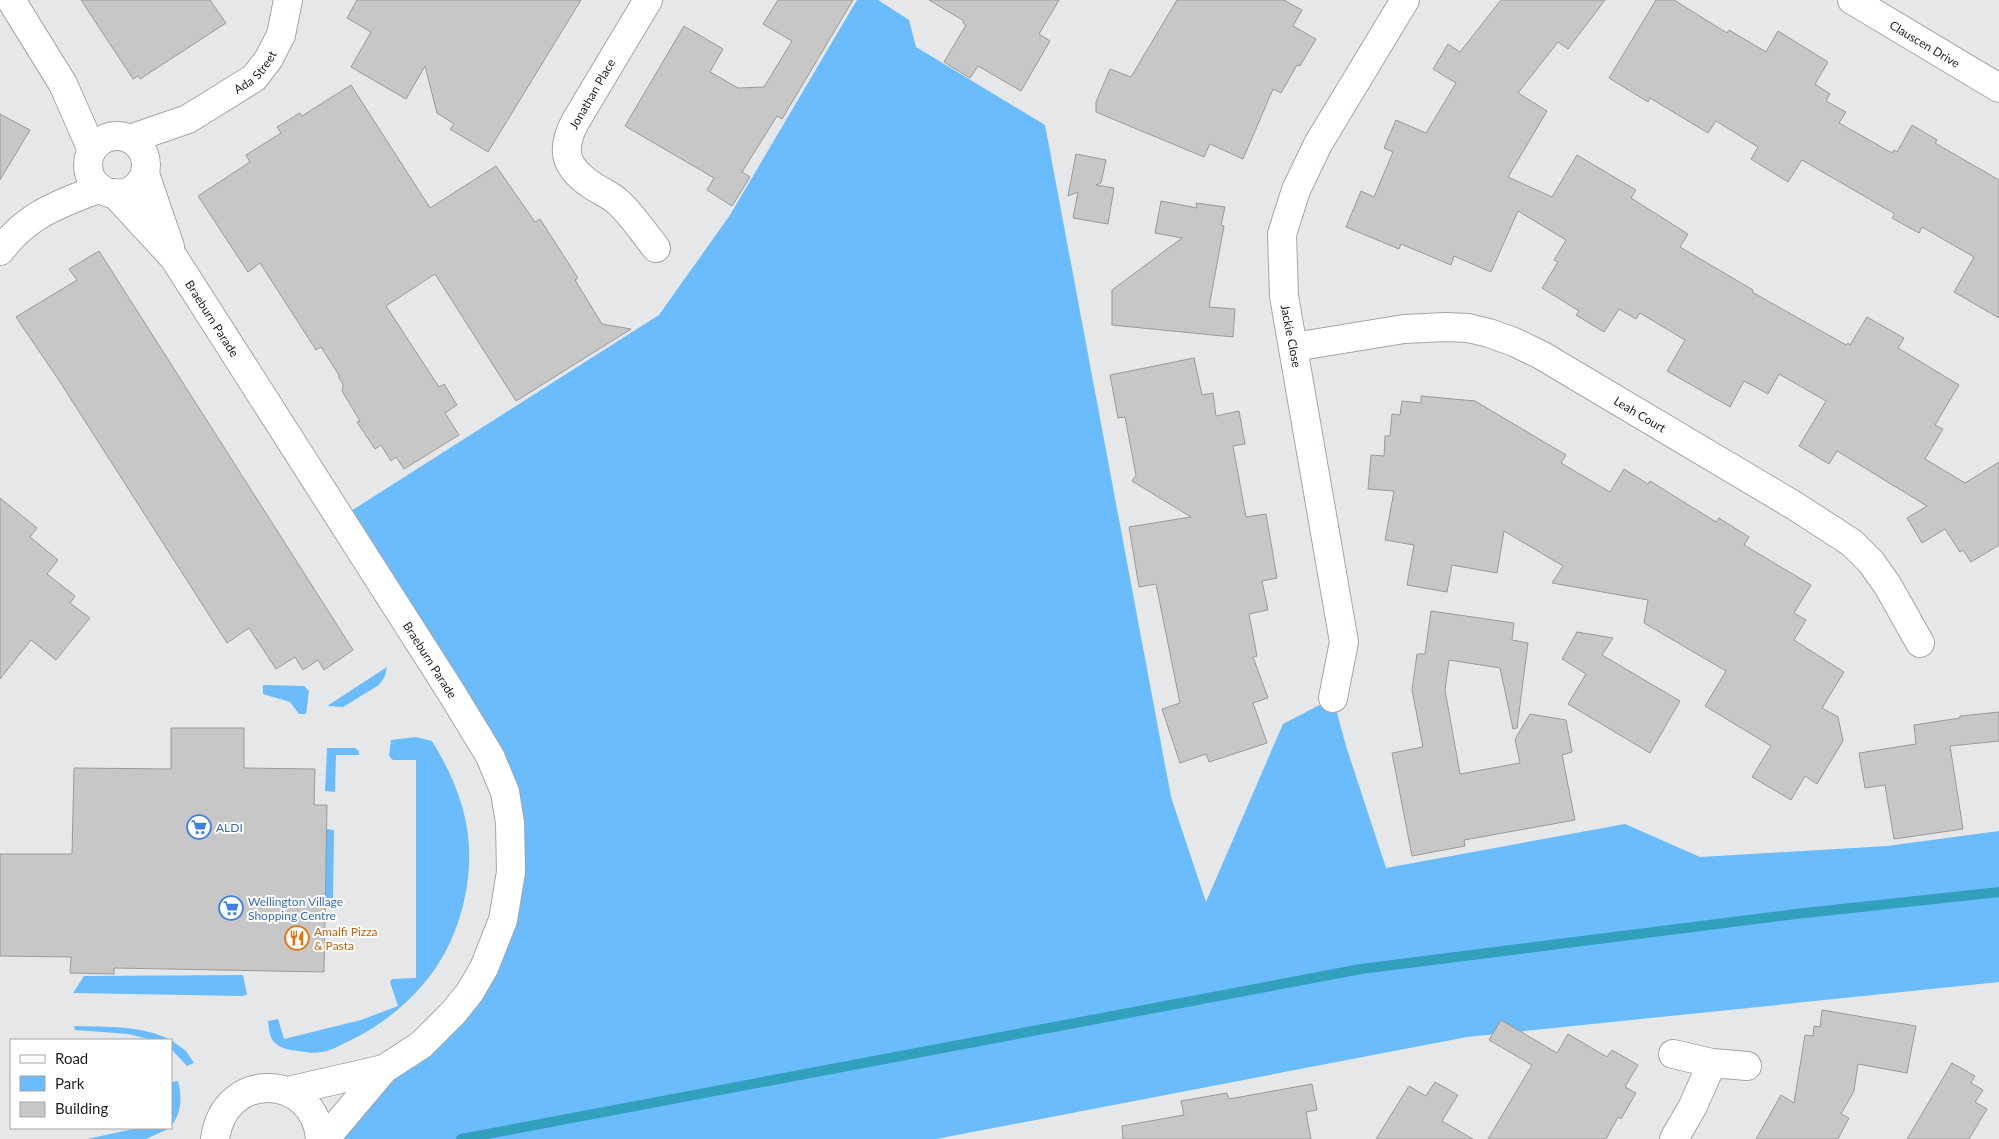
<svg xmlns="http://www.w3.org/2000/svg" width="1999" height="1139" font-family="Lato,sans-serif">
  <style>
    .green { fill: #6abcfd }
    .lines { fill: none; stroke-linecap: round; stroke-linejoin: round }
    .stream { stroke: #329fbc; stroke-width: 10 }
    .building { fill: #c8c7c7; stroke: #9a999a }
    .minor-casing { stroke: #a4a5a6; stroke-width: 30 }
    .minor { stroke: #fff; stroke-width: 28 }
    .labels { text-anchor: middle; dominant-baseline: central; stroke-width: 4; stroke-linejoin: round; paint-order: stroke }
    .street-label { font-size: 12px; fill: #1f1f20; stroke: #fff }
    .shop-label { font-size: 12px; fill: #366cbe; stroke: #fff; text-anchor: start }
    .food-label { font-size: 12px; fill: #c56008; stroke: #fff; text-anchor: start }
  </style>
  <rect width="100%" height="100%" fill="#e6e7e8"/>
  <path class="green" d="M 857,0 L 878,0 L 909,20 L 916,47 L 1045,125 L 1171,797 L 1206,902 L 1283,724 L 1333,698 L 1346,746 L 1386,868 L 1625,824 L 1700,857 L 1887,846 L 1999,831 L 1999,982 L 1467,1037 L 936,1139 L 329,1139 L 405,1056 L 495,942 L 505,793 L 340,518 L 659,315 L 730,215 Z
    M 387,667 L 385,676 L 379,685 L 343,707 L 327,706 Z
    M 263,685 L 304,686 L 309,691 L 306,714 L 299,714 L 290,702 L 263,694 Z
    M 416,737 L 432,741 C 458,783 474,827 468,877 C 465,908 453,943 435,969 C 412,1001 384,1024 349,1041 C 340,1045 331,1051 321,1052 C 314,1054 306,1052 298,1051 C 291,1050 280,1049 274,1042 C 269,1036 269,1028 268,1021 L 278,1019 L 284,1039 L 361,1020 L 398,1006 L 390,982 L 392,979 L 416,978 L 416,760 L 393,760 L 389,756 L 391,740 Z
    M 327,748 L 355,748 L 359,751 L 359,755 L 336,755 L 335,792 L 325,791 Z
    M 326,829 L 334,830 L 333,898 L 325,898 Z
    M 243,975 L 247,995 L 242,996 L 73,993 L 84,976 Z
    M 74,1026 C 106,1027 142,1025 171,1040 L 153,1040 L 128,1034 L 75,1030 Z
    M 171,1040 L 186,1051 L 194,1063 L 187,1066 L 171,1049 Z
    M 178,1081 C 182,1096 182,1113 171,1126 L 171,1082 Z
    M 138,1128 L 170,1128 L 146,1139 L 87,1139 Z"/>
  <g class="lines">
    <path class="stream" d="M 461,1139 L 1361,969 L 1796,914 L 1999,892"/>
  </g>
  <path class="building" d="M 81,0 L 210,0 L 226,23 L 140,79 L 138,76 L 133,79 Z
    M 357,0 L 581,0 L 488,152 L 450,129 L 454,124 L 437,113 L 425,66 L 406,99 L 351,67 L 371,32 L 347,18 Z
    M 778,0 L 853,0 L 782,119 L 777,116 L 742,172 L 750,177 L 732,206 L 707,190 L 714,178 L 625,126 L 684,26 L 723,49 L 710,72 L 738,88 L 764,87 L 792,41 L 763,24 Z
    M 929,0 L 1059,0 L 1039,34 L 1050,41 L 1021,91 L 978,66 L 970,78 L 944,62 L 966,25 L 963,23 L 964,21 Z
    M 1177,0 L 1284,0 L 1302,10 L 1293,26 L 1316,39 L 1300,66 L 1297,65 L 1281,93 L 1273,89 L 1243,159 L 1210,144 L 1204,157 L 1096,112 L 1096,102 L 1110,69 L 1131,77 Z
    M 1501,0 L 1605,0 L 1568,49 L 1558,42 L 1518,93 L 1547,111 L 1508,177 L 1552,197 L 1577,155 L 1636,190 L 1631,198 L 1688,234 L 1680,247 L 1753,290 L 1752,292 L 1846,345 L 1848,343 L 1850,345 L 1867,317 L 1904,338 L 1898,348 L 1959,385 L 1935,425 L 1943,429 L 1925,459 L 1965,483 L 1999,462 L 1999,545 L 1971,562 L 1963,550 L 1960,552 L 1945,529 L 1922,543 L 1907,518 L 1927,506 L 1837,451 L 1829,464 L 1799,446 L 1826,401 L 1779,374 L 1768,394 L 1744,381 L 1730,407 L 1667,371 L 1685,340 L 1640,313 L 1636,319 L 1619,309 L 1604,332 L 1576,315 L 1579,311 L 1542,288 L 1558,262 L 1554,260 L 1566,240 L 1518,211 L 1491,272 L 1454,256 L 1451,265 L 1401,244 L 1399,249 L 1346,227 L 1361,191 L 1374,197 L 1393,152 L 1384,148 L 1396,120 L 1426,133 L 1456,83 L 1433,69 L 1448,44 L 1460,52 Z
    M 1656,0 L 1674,0 L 1727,33 L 1729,30 L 1766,52 L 1778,31 L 1828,62 L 1815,84 L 1830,94 L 1826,101 L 1846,112 L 1839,123 L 1892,153 L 1894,150 L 1897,152 L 1912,125 L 1937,140 L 1935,143 L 1999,180 L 1999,318 L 1954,292 L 1974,257 L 1922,227 L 1919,233 L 1892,218 L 1895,214 L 1802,160 L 1788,182 L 1751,159 L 1758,147 L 1716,121 L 1708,133 L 1650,98 L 1648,102 L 1609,78 Z
    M 351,85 L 430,208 L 496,166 L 535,222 L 540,219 L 578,278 L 575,280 L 602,324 L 631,329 L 516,401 L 435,274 L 386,306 L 439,387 L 444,384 L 457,405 L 445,413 L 459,435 L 404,469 L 396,457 L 391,461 L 381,445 L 375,449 L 357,422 L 360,421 L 342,391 L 343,384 L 339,378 L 339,375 L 321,347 L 316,350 L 260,263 L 248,272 L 198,196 L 250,162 L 246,155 L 281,133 L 277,127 L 300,113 L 302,116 Z
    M 0,114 L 30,130 L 0,180 Z
    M 1076,154 L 1106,160 L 1101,183 L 1096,185 L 1114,188 L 1108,224 L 1073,218 L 1078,192 L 1068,196 Z
    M 1161,201 L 1197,208 L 1196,203 L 1225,207 L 1221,225 L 1224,226 L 1209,307 L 1235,309 L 1233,337 L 1112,325 L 1112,290 L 1182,238 L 1155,233 Z
    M 99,251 L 353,650 L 324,670 L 318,660 L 303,670 L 295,657 L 276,669 L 249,628 L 227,643 L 60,382 L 16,317 L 77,280 L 69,269 Z
    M 1194,358 L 1202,395 L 1213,393 L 1216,416 L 1239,411 L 1245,444 L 1233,446 L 1246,517 L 1266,514 L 1277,578 L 1262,581 L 1268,610 L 1249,614 L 1257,656 L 1253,657 L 1268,698 L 1253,703 L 1267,743 L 1209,762 L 1206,754 L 1180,763 L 1162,709 L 1180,703 L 1156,584 L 1139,587 L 1129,527 L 1191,517 L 1132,481 L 1136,475 L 1125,417 L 1118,418 L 1110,375 Z
    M 1421,396 L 1475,401 L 1566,455 L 1561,463 L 1610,492 L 1624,469 L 1648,484 L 1650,481 L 1716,522 L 1719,518 L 1749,537 L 1744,545 L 1811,585 L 1794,613 L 1806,620 L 1794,640 L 1844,672 L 1822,708 L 1838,717 L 1843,741 L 1817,784 L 1805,776 L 1791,800 L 1752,777 L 1771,746 L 1705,706 L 1726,671 L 1644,623 L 1648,600 L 1552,583 L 1563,566 L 1504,531 L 1497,573 L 1452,565 L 1447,592 L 1407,585 L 1414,545 L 1385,540 L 1394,491 L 1368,489 L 1371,455 L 1384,456 L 1385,436 L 1390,436 L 1392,414 L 1400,415 L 1402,401 L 1421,403 Z
    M 0,498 L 37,528 L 30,537 L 58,560 L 47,574 L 75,596 L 70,603 L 90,618 L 56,660 L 31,640 L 0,679 Z
    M 1431,611 L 1514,623 L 1512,640 L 1528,643 L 1517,728 L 1513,729 L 1500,668 L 1449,660 L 1445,690 L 1460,774 L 1520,763 L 1515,739 L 1530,714 L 1566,720 L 1572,752 L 1562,755 L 1575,820 L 1464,840 L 1465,846 L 1412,856 L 1392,753 L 1423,747 L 1412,690 L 1417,654 L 1425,654 Z
    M 1577,632 L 1613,638 L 1602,655 L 1680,701 L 1650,753 L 1568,704 L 1586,674 L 1562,659 Z
    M 1999,712 L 1999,741 L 1950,746 L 1963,829 L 1894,839 L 1885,785 L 1865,788 L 1859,753 L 1916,744 L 1914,725 L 1960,718 L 1960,716 Z
    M 171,728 L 244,728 L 244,768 L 315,769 L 314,805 L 327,805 L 324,972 L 114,968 L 114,974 L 70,973 L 71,957 L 0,956 L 0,854 L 72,854 L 74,768 L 171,769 Z
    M 1822,1010 L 1916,1026 L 1907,1073 L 1858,1064 L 1854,1091 L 1841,1114 L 1849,1118 L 1838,1139 L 1756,1139 L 1781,1095 L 1794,1103 L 1805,1035 L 1813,1036 L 1814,1026 L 1820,1027 Z
    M 1501,1020 L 1557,1053 L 1568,1034 L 1607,1057 L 1612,1050 L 1638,1065 L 1625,1087 L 1636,1093 L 1621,1119 L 1618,1117 L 1606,1139 L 1488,1139 L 1532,1065 L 1489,1040 Z
    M 1952,1063 L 1975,1076 L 1971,1083 L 1983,1090 L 1975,1102 L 1987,1109 L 1969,1139 L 1907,1139 Z
    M 1435,1082 L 1458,1095 L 1442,1121 L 1473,1139 L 1376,1139 L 1409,1086 L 1426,1096 Z
    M 1312,1084 L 1317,1110 L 1306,1112 L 1311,1139 L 1123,1139 L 1122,1126 L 1184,1115 L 1181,1101 L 1227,1093 L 1229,1099 Z"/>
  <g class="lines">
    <g class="minor-casing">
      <g id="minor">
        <path d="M 11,0 L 63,84 L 92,150"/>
        <path d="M 648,0 L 575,122 C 561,149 564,166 590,184 C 600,191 611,195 619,203 C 633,216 644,233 656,248"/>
        <path id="s1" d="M 1852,0 L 1999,88"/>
        <circle cx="117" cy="165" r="29"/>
        <path id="s2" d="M 130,139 L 188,119 L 254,78 L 268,60 L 281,35 L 288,0"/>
        <path d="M 145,174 L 170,247"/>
        <path id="s3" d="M 114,193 L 174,258 L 451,692 L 490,756 L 505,792 L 510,823 L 511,872 L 503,920 L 484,968 L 470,992 L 454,1012 L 421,1045 L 384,1069 L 325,1139"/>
        <path d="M 0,251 C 29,213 58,205 100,188"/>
        <path id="s4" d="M 1294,347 L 1404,329 L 1446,327 L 1468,328 L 1489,333 L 1514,342 L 1541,355 L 1795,506 L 1852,543 L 1871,562 L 1888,586 L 1920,643"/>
        <path d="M 1333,698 L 1344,642 L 1284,296 L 1282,234 L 1296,190 L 1318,144 L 1405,0"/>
        <path d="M 1673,1054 L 1712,1063 L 1747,1066"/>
        <path d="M 288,1091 L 384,1069"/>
        <path d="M 215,1139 C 225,1068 315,1074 320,1139"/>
        <path d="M 1674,1139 L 1693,1106 L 1712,1063"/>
      </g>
    </g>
    <use href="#minor" class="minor"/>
  </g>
  <defs>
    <g id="supermarket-ring" transform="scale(1.25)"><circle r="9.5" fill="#fff" stroke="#3f7fe0" stroke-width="1.5"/><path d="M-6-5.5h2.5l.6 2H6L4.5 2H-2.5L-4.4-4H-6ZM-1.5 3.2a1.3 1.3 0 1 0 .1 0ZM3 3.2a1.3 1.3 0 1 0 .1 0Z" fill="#3f7fe0"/></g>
    <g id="restaurant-ring" transform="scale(1.25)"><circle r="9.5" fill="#fff" stroke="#e8710a" stroke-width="1.5"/><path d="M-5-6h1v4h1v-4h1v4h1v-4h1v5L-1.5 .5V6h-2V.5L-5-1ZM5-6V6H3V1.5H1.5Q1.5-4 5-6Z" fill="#e8710a"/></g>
  </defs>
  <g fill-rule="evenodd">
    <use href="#supermarket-ring" x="199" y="827"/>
    <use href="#supermarket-ring" x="231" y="908"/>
    <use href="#restaurant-ring" x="297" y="938"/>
  </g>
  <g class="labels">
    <g class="street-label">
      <text stroke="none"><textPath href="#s1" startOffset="85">Clauscen Drive</textPath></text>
      <text stroke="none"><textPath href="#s2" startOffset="144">Ada Street</textPath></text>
      <text transform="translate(592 94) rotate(-60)">Jonathan Place</text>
      <text stroke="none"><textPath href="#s3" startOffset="160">Braeburn Parade</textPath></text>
      <text transform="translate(1291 336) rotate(79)">Jackie Close</text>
      <text stroke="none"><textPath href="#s4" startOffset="369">Leah Court</textPath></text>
      <text stroke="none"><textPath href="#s3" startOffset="565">Braeburn Parade</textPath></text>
    </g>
    <g class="shop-label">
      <text x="216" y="827">ALDI</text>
      <text x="248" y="901">Wellington Village<tspan x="248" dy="14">Shopping Centre</tspan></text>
    </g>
    <g class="food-label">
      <text x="314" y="931">Amalfi Pizza<tspan x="314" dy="14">&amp; Pasta</tspan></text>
    </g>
  </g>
  <rect x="10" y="1039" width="162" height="90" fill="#ffffff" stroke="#a5a5a6"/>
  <rect x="20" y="1055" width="25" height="8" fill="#ffffff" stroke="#a5a5a6"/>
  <text x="55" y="1064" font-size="15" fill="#1f1f20">Road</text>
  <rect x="20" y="1076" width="25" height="15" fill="#6abcfd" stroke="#a5a5a6"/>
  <text x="55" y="1089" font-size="15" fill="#1f1f20">Park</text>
  <rect x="20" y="1102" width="25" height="15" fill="#c8c7c7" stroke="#a5a5a6"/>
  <text x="55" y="1114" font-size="15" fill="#1f1f20">Building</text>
</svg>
